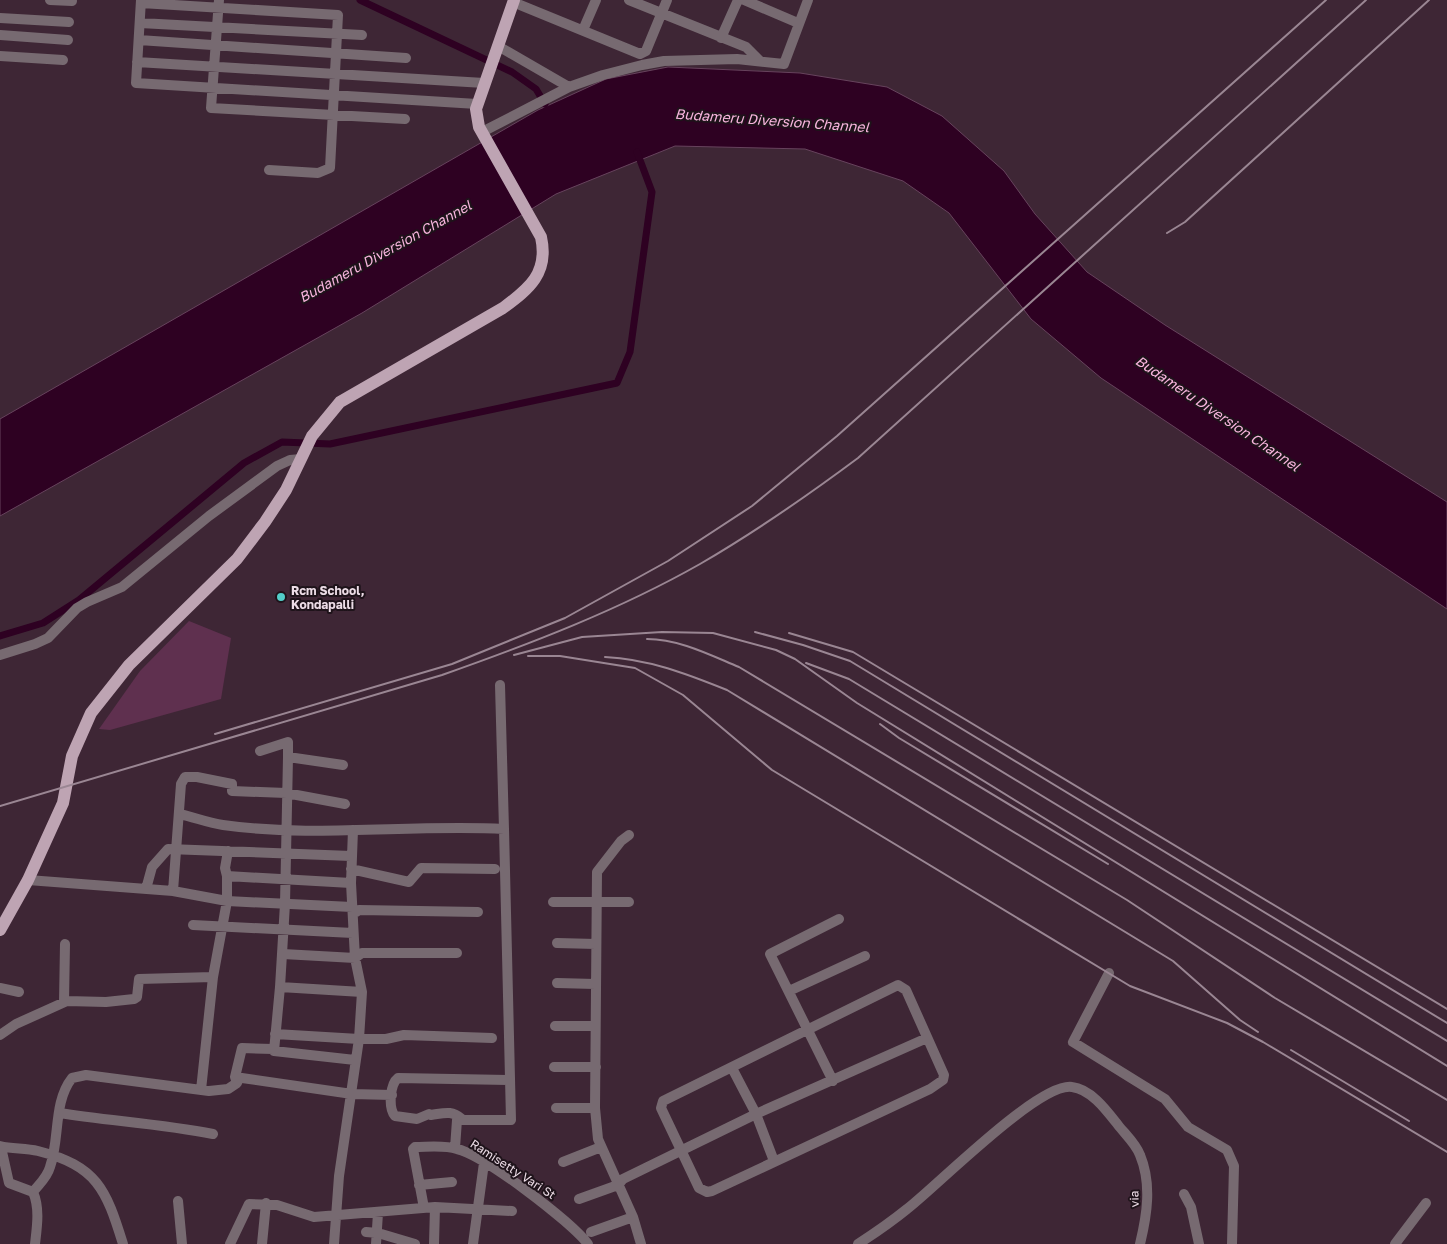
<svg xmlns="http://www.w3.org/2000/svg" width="1447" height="1244" font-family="'Golos Text',sans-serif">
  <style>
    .green { fill: #5f304f }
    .water { fill: #2e0122; stroke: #67435d }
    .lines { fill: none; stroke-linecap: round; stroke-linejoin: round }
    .canal { stroke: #2e0122; stroke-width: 7 }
    .minor { stroke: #776a71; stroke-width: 10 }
    .major { stroke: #bea4b3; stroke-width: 12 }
    .rail { stroke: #9a8693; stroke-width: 2 }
    .poi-dot { fill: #53cdc9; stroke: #1e131a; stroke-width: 2 }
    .labels { text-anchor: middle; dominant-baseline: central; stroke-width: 4; stroke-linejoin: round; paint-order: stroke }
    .poi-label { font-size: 12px; font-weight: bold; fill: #ecdce6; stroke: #1e131a; text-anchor: start }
    .street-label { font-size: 12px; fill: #ecdce6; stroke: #1e131a }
    .water-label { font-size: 14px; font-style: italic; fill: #f8b5de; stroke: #1e131a }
  </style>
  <rect width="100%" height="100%" fill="#3e2635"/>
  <path class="green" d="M 189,621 L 231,638 L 221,699 L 110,730 L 99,729 L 140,671 Z"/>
  <path class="water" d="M 668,67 L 800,73 L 887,87 L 942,116 L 1004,171 L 1035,214 L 1087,272 L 1165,325 L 1447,502 L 1447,609 L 1101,378 L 1031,319 L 949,213 L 903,181 L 805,149 L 675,146 L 556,194 L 362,313 L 0,516 L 0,419 L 538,110 L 606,79 Z"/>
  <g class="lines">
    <path class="canal" d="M 360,0 L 512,72 L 536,89 L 545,104
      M 0,636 L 43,623 L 79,600 L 244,463 L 282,442 L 330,444 L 617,383 L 630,352 L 652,192 L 637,152"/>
    <path class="minor" d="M 50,0 L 72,1
      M 141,0 L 136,83 L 477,104
      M 219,0 L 211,108 L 405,119
      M 629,0 L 746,47 L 760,61
      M 744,0 L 798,23
      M 513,2 L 640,54 L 646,51 L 667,0
      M 141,3 L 338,15 L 330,168 L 318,173 L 269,170
      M 0,18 L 69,22
      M 140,23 L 362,35
      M 583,30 L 596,0
      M 0,35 L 68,40
      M 721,38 L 738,0
      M 139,40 L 406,58
      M 498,46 L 569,87
      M 0,56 L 63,60
      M 137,62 L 484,83
      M 482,132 L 569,87 L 603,75 L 642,65 L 664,61 L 737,59 L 784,64 L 808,0
      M 0,655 L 35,644 L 48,638 L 77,608 L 87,602 L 122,587 L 209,516 L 277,466 L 290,460 L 301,459
      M 500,685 L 504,829
      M 260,751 L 288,742 L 288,757
      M 343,765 L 288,757 L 285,904 L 280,987 L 362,992
      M 179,814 C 194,817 208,823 223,825 C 316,838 411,824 504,829 L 511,1120 L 457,1120 L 455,1148
      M 629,835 L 621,841 L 597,872 L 595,1108 L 598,1139 L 633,1217 L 641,1244
      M 228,851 L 225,868 L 227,876 L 351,883
      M 351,869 L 409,882 L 421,868 L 495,869
      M 28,880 L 173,891 L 227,901 L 352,907 L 356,912 L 359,910 L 478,912
      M 146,889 L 152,867 L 168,849 L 351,856
      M 173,891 L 181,784 L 185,777 L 197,777 L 232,784 L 232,791 L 286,793 L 345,804
      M 553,902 L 629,902
      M 193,925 L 353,933
      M 557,943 L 596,944
      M 283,954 L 355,958 L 362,953 L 457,953
      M 1109,973 L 1073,1042 L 1165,1099 L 1188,1127 L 1227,1150 L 1234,1166 L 1232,1244
      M 557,983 L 595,984
      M 898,985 L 906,990 L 944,1075 L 943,1080 L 930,1089 L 712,1191 L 707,1192 L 699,1188 L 661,1108 L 663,1101 Z
      M 280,987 L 274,1051 L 355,1060
      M 0,988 L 19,992
      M 789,991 L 865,956
      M 64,1002 L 65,944
      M 555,1026 L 595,1026
      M 275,1034 L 359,1039 L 386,1039 L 404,1035 L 492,1038
      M 0,1035 L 16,1024 L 67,1001 L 106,1002 L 134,999 L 137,997 L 139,979 L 213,977
      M 554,1067 L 596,1067
      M 732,1068 L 756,1114 L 774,1161
      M 235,1077 L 352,1094 L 392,1095
      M 833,1081 L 770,954 L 839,919
      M 201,1090 L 213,977 L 227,901 L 227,876
      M 556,1108 L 595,1108
      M 59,1113 C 110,1121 162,1124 213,1134
      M 462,1119 C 451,1110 445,1113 431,1115 L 429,1114 L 417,1119 L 395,1116 C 388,1108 390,1084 398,1078 L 508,1080
      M 0,1146 C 12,1149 25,1148 38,1151 C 97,1166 106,1189 123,1244
      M 1,1147 L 9,1183 L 33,1192 C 40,1208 37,1227 35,1244
      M 563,1162 L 601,1147
      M 419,1185 L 452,1182
      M 33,1192 C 39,1184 47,1178 50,1167 C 60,1139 53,1102 72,1078 L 86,1075 L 209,1091 L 228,1089 L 237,1083 L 235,1077 L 242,1048 L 273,1049
      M 1184,1194 L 1191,1207 L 1199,1244
      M 579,1199 L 618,1185 L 623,1179 L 756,1114 L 927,1038
      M 178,1201 L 182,1244
      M 424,1208 L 413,1149 L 415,1147 C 428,1147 445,1145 457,1149 C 484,1155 570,1221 588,1244
      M 366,1232 L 378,1233 L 415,1244
      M 591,1232 L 633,1217
      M 230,1244 L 249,1204 L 277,1205 L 314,1217 L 435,1207 L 512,1211
      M 262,1244 L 266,1203
      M 334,1244 L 339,1176 L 359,1039 L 362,992 L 355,958 L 351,883 L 353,830
      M 376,1244 L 378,1213
      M 434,1244 L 435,1207
      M 473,1244 L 484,1163
      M 858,1244 C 875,1233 891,1222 907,1209 C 937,1186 1039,1082 1072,1087 C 1091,1089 1107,1111 1118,1125 C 1125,1134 1136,1144 1140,1155 C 1152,1184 1147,1215 1140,1244
      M 1395,1244 L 1426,1203"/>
    <path class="major" d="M 0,930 L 28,880 L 63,803 L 72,756 L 91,713 L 129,665 L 237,559 L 265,522 L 286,490 L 312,436 L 340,402 L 503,308 C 529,289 549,273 541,237 L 479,127 L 476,109 L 514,0"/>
    <path class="rail" d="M 1167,233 L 1185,222 L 1429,0
      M 755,632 L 803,645 L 850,661 L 1447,1023
      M 789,633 L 853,652 L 1447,1009
      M 647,639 C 679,639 710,655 739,667 L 1127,900 L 1275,998 L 1447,1100
      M 514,655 L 582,637 L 662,632 L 713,633 L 776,650 L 795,659 L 857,703 L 1447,1066
      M 528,656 L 560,656 L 635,668 L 683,695 L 772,770 L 1130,986 L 1227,1023 L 1263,1042 L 1447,1152
      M 605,657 C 649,659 687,674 727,690 L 1173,961 L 1240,1020 L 1258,1032
      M 806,663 L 849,679 L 1447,1041
      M 880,724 L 899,738 L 1108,864
      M 215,734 L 452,664 L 565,618 L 668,561 L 752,506 L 837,436 L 1326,0
      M 0,806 L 442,675 C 530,644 619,610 700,564 C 755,532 807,496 858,458 L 1366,0
      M 1291,1050 L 1409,1121"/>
  </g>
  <circle class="poi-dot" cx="281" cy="597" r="5"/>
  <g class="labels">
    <g class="poi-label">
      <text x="291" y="590">Rcm School,<tspan x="291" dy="14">Kondapalli</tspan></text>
    </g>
    <g class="street-label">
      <text transform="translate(513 1169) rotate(33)">Ramisetty Vari St</text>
      <text transform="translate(1134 1199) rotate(-91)">via</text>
    </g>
    <g class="water-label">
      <text transform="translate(772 120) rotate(4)">Budameru Diversion Channel</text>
      <text transform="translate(385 251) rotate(-29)">Budameru Diversion Channel</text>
      <text transform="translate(1218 413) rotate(34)">Budameru Diversion Channel</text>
    </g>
  </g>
</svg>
